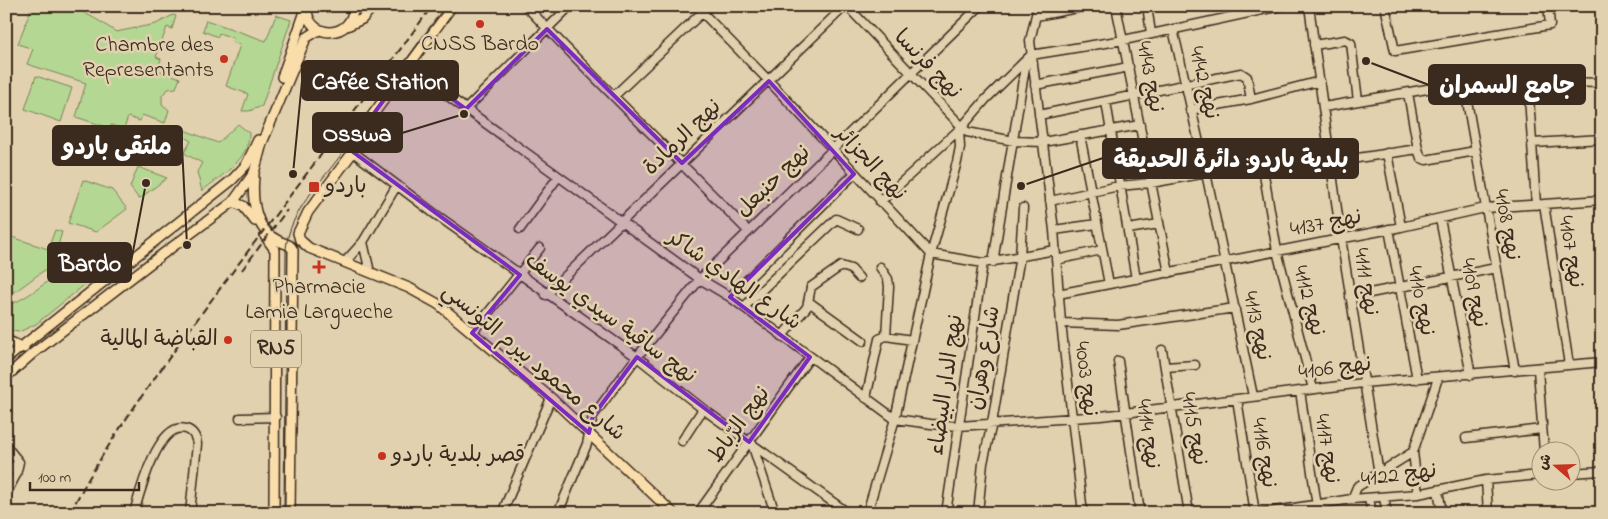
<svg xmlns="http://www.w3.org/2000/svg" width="1608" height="519" font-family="'Indie Flower','Playpen Sans Arabic',sans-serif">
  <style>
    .green { fill: #b4d893; stroke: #788158 }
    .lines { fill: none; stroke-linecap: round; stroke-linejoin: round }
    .minor-casing { stroke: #3b2a1e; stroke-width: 11 }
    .major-casing { stroke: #3b2a1e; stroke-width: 12 }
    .minor { stroke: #e2d1ae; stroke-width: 8 }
    .major { stroke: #f9deab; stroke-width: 9 }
    .tram { stroke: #3b2a1e; stroke-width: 1 }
    .rail { stroke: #3b2a1e; stroke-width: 2; stroke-dasharray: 8 4; stroke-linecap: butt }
    .marked { fill: #7b2cbf; fill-opacity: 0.2; stroke: #7b2cbf; stroke-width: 4; stroke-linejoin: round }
    .poi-dot { fill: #c8321e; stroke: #e2d1ae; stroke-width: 2 }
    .labels { text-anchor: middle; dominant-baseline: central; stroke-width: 5; stroke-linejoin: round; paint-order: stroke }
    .shield { fill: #e2d1ae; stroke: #6d5c49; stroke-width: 1 }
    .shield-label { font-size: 21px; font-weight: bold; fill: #3b2a1e }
    .poi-label { font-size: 22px; fill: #3b2a1e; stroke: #e2d1ae }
    .street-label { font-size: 22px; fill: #3b2a1e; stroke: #e2d1ae }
    .leader { fill: none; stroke: #3b2a1e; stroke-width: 2 }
    .callout-dot { fill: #3b2a1e; stroke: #e2d1ae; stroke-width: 2 }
    .callout { fill: #3b2a1e; stroke: #3b2a1e; stroke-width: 2 }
    .callout-label { font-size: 24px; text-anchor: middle; font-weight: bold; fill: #fff }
  </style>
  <rect width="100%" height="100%" fill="#e2d1ae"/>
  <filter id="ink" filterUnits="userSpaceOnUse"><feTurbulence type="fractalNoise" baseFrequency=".02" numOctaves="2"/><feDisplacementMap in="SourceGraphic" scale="10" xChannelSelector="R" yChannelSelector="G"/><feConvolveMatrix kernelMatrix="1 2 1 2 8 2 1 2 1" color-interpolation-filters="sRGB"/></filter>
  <g filter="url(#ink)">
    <path class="green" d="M 32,6 C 73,6 82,9 116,32 L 156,24 L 173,15 L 176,16 L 172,29 L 167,27 L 156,57 L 161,59 L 158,70 L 180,78 L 176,88 L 168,89 L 162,95 L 162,104 L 169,110 L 165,123 L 142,115 L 140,121 L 128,117 L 124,129 L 111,125 L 110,128 L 76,117 L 86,83 L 27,64 L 33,49 L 18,44 Z
      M 276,15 L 291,20 L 262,106 L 249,111 L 242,111 L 248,94 L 226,86 L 240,45 L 232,42 L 233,38 L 219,33 L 218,37 L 203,31 L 206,20 L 266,41 Z
      M 36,76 L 72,88 L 61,122 L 25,109 Z
      M 238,124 L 249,133 C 250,160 220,176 202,191 L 197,172 L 202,163 L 184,153 L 191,141 L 174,131 L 176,127 L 218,143 Z
      M 138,167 L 167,178 L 139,199 L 130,187 Z
      M 83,180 L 112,190 L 127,209 L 96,232 L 68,223 Z
      M 55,230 L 62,232 L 56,252 L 65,255 L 16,291 L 6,294 L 6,235 L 48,249 Z
      M 94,253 L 106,256 L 114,261 L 36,324 L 19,332 L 6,330 L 6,306 C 39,295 61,264 94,253 Z"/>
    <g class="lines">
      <g class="minor-casing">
        <path id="minor" d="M 290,6 L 301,6
          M 526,6 C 598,83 675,156 748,231
          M 696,6 L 769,81 L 931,254 L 983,263 L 1055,250
          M 847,6 L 967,132 L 1014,141 L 1043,142 L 1140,125
          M 1038,6 L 1030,41 L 1054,230 L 1061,323 L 1083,513
          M 1116,6 L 1169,273
          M 1147,6 L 1151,33
          M 1309,6 L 1341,238 L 1379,474
          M 1385,6 L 1395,51 L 1550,25 L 1548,6
          M 1036,16 L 1088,6
          M 1173,29 L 1206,173 L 1253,396
          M 1314,45 L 1345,40 L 1351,43 L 1358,101
          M 408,67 L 700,279 L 730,297 L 895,419 L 931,424 L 959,426 L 1101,416 L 1363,383 L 1602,362
          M 1528,81 L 1536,205
          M 1464,84 L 1515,371
          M 1035,85 L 1129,67
          M 1408,93 L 1418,149
          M 614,96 L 709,6
          M 1106,102 L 1136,279
          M 1324,107 L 1450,85 L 1528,81 L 1602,83
          M 466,109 L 570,6
          M 1190,110 L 1251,99 L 1320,81
          M 1039,115 L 1241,73 L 1247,77 L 1251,99
          M 1080,135 L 1109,284
          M 1533,143 L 1602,139
          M 353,152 L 435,214 L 637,357 L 703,409 L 848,513
          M 1387,153 L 1401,227
          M 1331,162 L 1418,149 L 1421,158 L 1426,160 L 1475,151
          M 1262,163 L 1277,251 L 1313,389
          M 1050,201 L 1119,186 L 1151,183 L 1329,151
          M 880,202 L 962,127 L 986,99 L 1031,55 L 1124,40 L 1281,6
          M 1544,204 L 1569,365
          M 1440,219 L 1471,375
          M 520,229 L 558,177
          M 1128,229 L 1159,224
          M 1389,229 L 1417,379
          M 1054,230 L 1097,224
          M 363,242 L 370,272
          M 1056,260 L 1102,250
          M 345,262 L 363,242 L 397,185
          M 993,262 L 1026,61
          M 880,267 L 888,279 L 889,287 L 886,336
          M 1058,294 L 1401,227 L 1485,208 L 1602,200
          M 546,295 L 845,6
          M 730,297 L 854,174
          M 1350,297 L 1496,268
          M 809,302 L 863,341
          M 744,307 L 836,219 L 858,229
          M 1061,323 L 1118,325 L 1235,308
          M 472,333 L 540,248
          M 782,336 L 807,307 L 811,287 L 841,266 L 851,269 L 859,278
          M 1162,350 L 1189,513
          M 1118,361 L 1140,513
          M 1165,367 L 1195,365
          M 1538,369 L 1544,452
          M 1300,391 L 1318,513
          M 866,398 L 879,339 L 886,336 L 912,340
          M 1237,399 L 1255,513
          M 240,418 L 276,417
          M 1466,438 L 1542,429
          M 682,441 L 703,409
          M 752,444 L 775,513
          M 6,446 L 19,462 L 16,475 L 6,494
          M 1413,452 L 1418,494
          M 6,473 L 19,462
          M 1570,473 L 1602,471
          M 1486,480 L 1488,513
          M 1438,490 L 1442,513
          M 1384,498 L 1387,513
          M 1352,499 L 1357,487 L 1413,452 L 1438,378
          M 1369,499 L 1372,513
          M 134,513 C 139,495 158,420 186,429 C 193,431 196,437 197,444 L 190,513
          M 502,513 L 551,398
          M 558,513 L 587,444 L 593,416 L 637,357 L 700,279 L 980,6
          M 698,513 L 810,357
          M 867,513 L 895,419 L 931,254 L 957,162 L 960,147 L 959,130
          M 946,513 L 983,263
          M 978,513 L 983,463 L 992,423 L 1020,256 L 1023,208
          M 1262,513 L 1352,499 L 1418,494 L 1486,480 L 1540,475"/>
      </g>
      <g class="major-casing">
        <path id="major" d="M 307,6 C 305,41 355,40 353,6
          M 452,6 L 361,131 L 353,152 L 308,212 L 298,233 L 300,240 L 309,248 L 409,288 L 438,304 L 551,398 L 673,513
          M 347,26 L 362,19 L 373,6
          M 282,77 L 307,6
          M 254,176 C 252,198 254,229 277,240 C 283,244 290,243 293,250 L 290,513
          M 233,202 L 243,206 L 255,221
          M 265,236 L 275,250 L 274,513
          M 6,340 L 24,348
          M 6,359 L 232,180 L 246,165 L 258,140
          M 6,377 L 32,354 L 156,259 L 233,202 L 254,173 L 262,143 L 306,38 L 319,30"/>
      </g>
      <use href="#minor" class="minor"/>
      <use href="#major" class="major"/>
      <path class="tram" d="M 284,513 L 286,249 C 289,211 322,182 343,152 C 347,145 349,138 354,131 L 447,6"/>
      <path class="rail" d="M 242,270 L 287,210
        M 70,513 C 105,444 151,383 196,321 C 274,215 355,112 432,6"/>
    </g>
  </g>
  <path class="marked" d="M 547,29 L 682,163 L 769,81 L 854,174 L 730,297 L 810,357 L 749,442 L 637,357 L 593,416 L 589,433 L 472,333 L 520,275 L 353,152 L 361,131 L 408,67 L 466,109 Z"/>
  <g class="poi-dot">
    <circle cx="480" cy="24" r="5"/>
    <circle cx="224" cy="59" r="5"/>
    <rect x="308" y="181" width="12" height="12" rx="2.5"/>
    <path d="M316.5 259.5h5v5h5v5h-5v5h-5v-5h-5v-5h5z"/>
    <circle cx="228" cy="340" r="5"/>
    <circle cx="382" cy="456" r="5"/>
  </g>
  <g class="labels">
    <rect class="shield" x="251" y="330.5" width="50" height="37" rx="4"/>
    <g class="shield-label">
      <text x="276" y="349">RN5</text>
    </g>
    <g class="poi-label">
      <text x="480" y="45">CNSS Bardo</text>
      <text x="214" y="46" text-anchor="end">Chambre des<tspan x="214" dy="25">Representants</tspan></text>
      <text x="325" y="187" text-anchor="start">باردو</text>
      <text x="319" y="288">Pharmacie<tspan x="319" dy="25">Lamia Largueche</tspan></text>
      <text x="218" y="340" text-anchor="end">القباضة المالية</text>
      <text x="392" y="456" text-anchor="start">قصر بلدية باردو</text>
    </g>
    <g class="street-label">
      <text transform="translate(927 65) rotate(46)">نهج فرنسا</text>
      <text transform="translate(1149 77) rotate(79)">نهج 4143</text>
      <text transform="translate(1203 83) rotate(77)">نهج 4142</text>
      <text transform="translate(683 138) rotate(-44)">نهج الرمادة</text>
      <text transform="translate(870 164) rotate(47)">نهج الجزائر</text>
      <text transform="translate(774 182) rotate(-44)">نهج حنبعل</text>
      <text transform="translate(1326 224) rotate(-11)">نهج 4137</text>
      <text transform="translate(1506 225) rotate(80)">نهج 4108</text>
      <text transform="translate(1570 252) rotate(81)">نهج 4107</text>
      <text transform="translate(734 281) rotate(35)">شارع الهادي شاكر</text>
      <text transform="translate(1365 282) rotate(81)">نهج 4111</text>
      <text transform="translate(1473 293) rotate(79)">نهج 4109</text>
      <text transform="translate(1308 301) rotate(75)">نهج 4112</text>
      <text transform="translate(1420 301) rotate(79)">نهج 4110</text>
      <text transform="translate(610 319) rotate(36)">نهج ساقية سيدي يوسف</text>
      <text transform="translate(1256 326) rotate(78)">نهج 4113</text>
      <text transform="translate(985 358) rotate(-80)">شارع وهران</text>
      <text transform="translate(533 363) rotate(40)">شارع محمود بيرم التونسي</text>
      <text transform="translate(1335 369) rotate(-7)">نهج 4106</text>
      <text transform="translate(1085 379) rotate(83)">نهج 4003</text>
      <text transform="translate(947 385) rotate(-82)">نهج الدار البيضاء</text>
      <text transform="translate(740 425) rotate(-54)">نهج الرّباط</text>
      <text transform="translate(1193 429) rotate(80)">نهج 4115</text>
      <text transform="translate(1147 434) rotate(82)">نهج 4114</text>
      <text transform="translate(1326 449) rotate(81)">نهج 4117</text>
      <text transform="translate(1263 453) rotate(81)">نهج 4116</text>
      <text transform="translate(1399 476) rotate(-7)">نهج 4122</text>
    </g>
  </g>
  <path class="leader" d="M293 174L302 81M1366 61L1429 85M464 114L402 133M187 245L182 146M1021 186L1103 158M146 183L131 262"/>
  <g class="callout-dot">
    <circle cx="293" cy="174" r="5"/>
    <circle cx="1366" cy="61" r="5"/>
    <circle cx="464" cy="114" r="5"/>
    <circle cx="187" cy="245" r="5"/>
    <circle cx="1021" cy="186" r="5"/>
    <circle cx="146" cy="183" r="5"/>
  </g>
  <g class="callout">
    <rect x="302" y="61" width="156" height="39" rx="5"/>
    <rect x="1429" y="65" width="156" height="39" rx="5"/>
    <rect x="313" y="113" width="89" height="39" rx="5"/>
    <rect x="53" y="126" width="129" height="39" rx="5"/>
    <rect x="1103" y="139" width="255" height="39" rx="5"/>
    <rect x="48" y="243" width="83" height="39" rx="5"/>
  </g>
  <g class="callout-label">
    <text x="380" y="89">Cafée Station</text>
    <text x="1507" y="93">جامع السمران</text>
    <text x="357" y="141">Osswa</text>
    <text x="117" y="154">ملتقى باردو</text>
    <text x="1231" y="167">بلدية باردو: دائرة الحديقة</text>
    <text x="90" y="271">Bardo</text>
  </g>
  <rect width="1608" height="519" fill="none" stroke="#e2d1ae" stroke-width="25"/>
  <rect x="12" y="12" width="1583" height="494" fill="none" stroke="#3b2a1e" stroke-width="2" filter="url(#ink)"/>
  <g transform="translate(1556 466) rotate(290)"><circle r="24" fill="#e2d1ae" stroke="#9f8e74"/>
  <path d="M0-4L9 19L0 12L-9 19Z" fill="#c8321e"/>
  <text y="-8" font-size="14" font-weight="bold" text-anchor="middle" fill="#3b2a1e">ش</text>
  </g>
  <path d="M30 482v8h109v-8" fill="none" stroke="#3b2a1e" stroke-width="2.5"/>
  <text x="38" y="482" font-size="15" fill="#3b2a1e" stroke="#e2d1ae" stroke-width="4" paint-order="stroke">100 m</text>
</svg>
